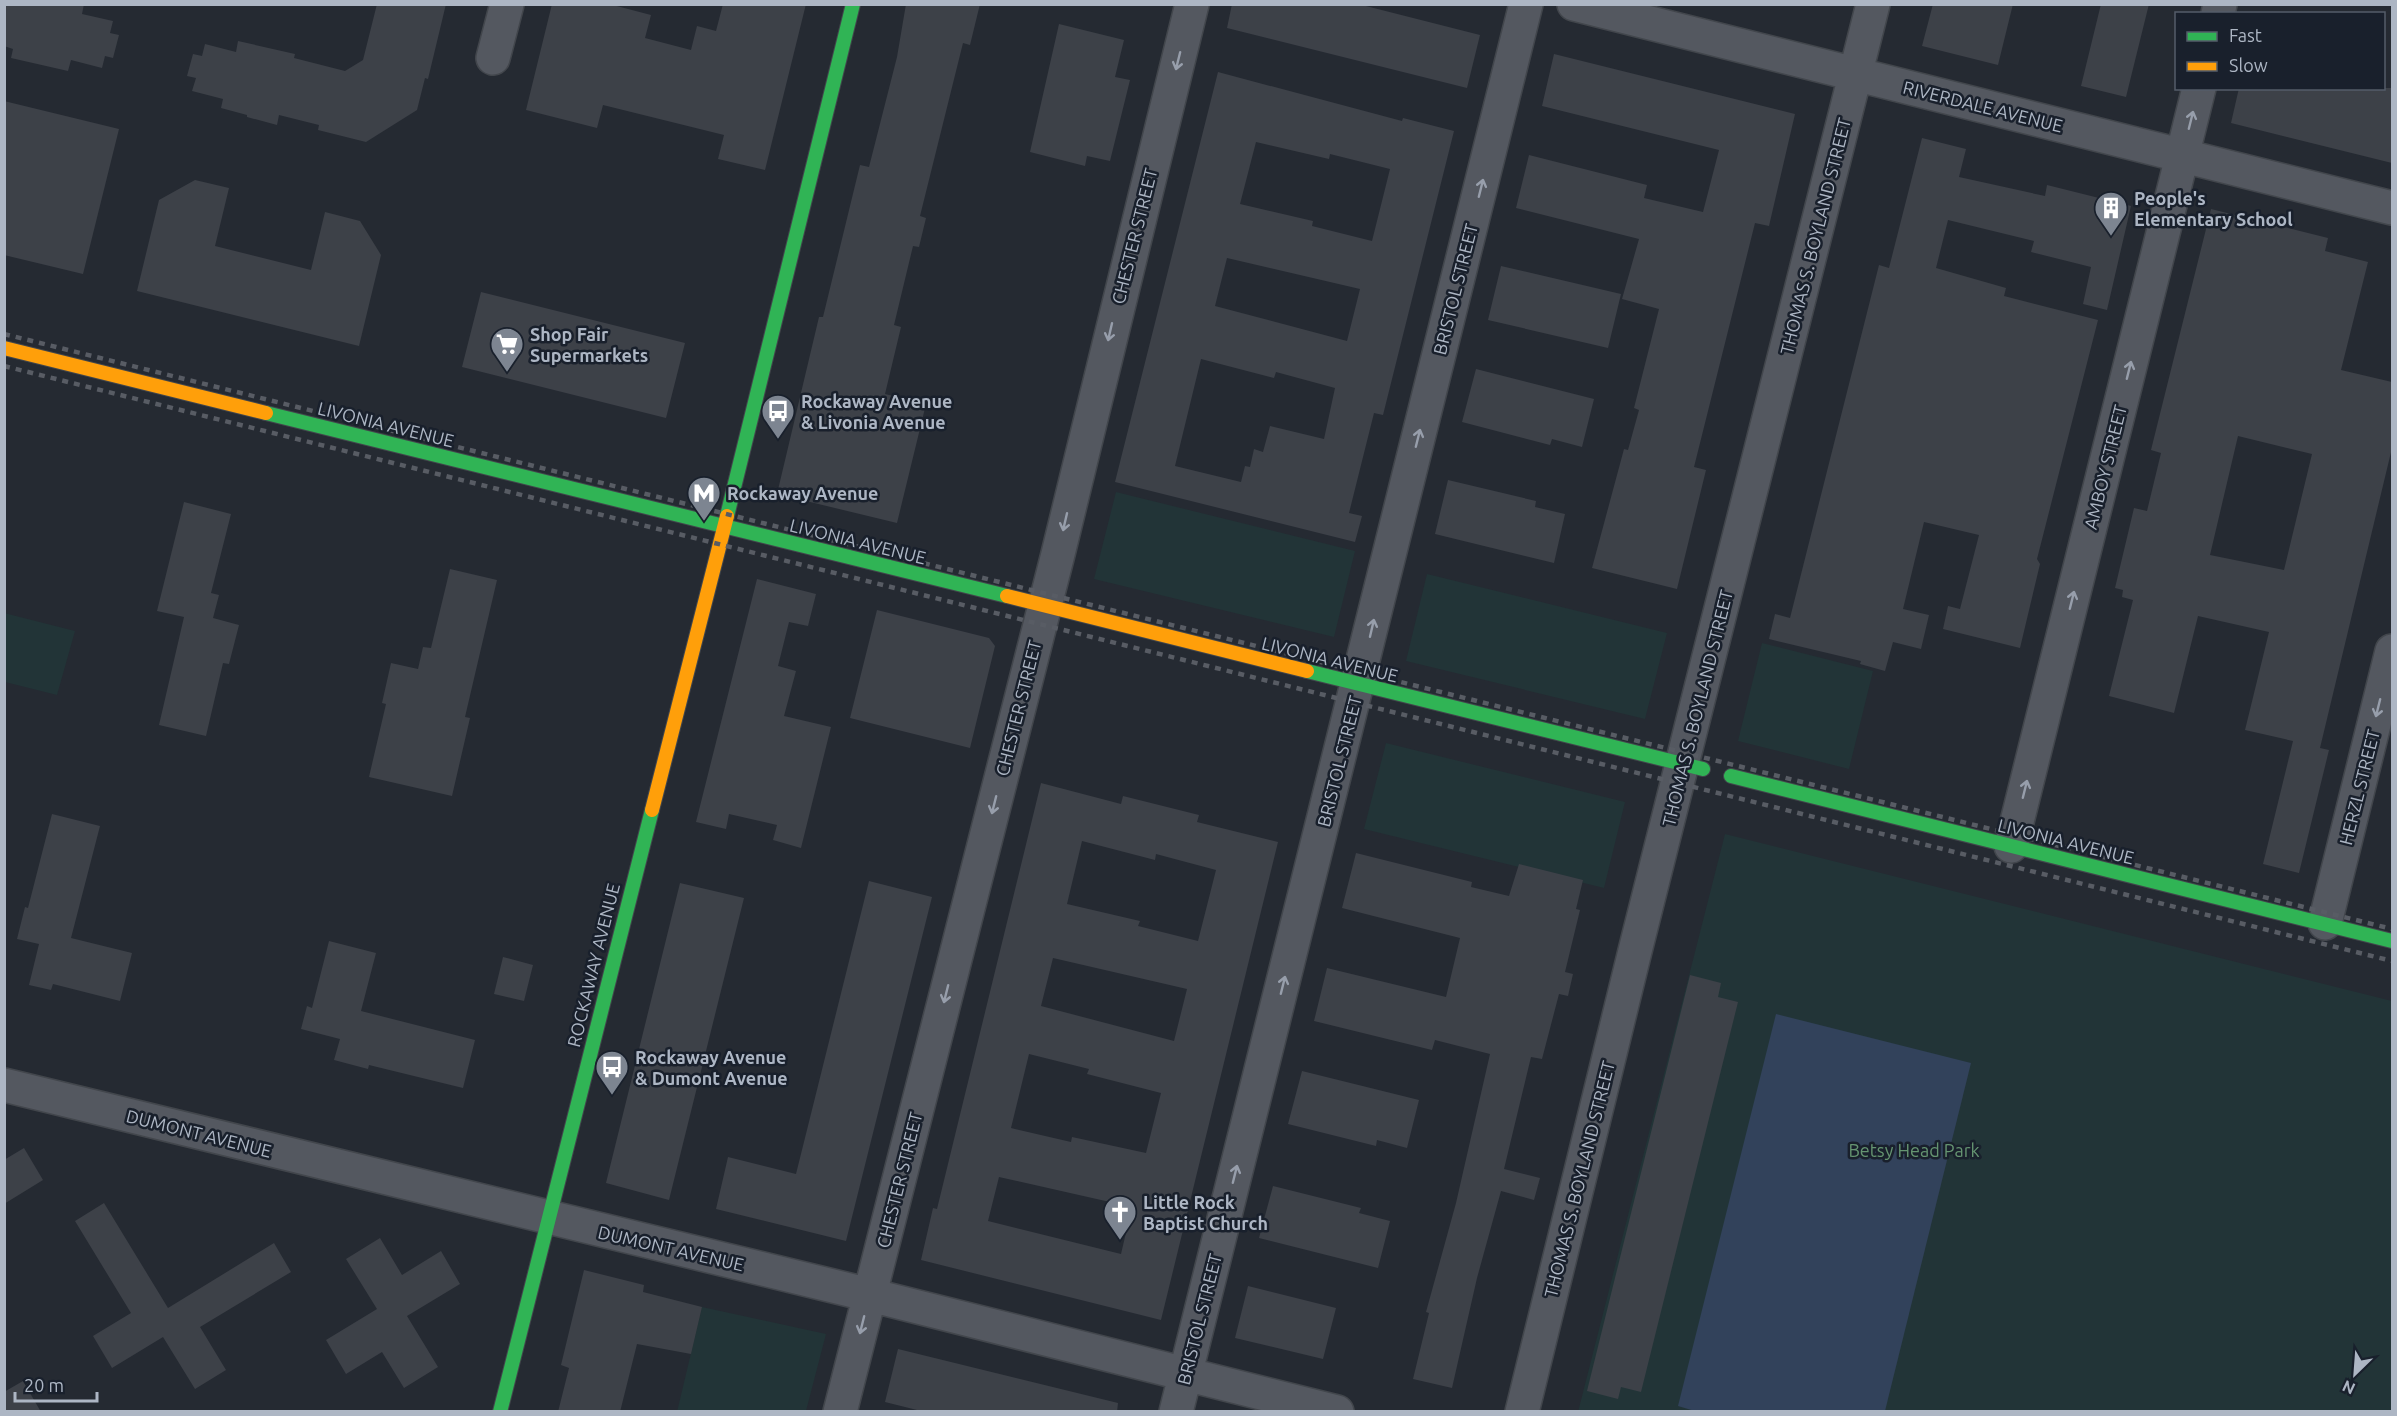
<svg xmlns="http://www.w3.org/2000/svg" width="2397" height="1416" font-family="Ubuntu,sans-serif">
  <style>
    .green { fill: #223437 }
    .water { fill: #32425b }
    .building { fill: #3d4148; fill-rule: evenodd }
    .lines { fill: none; stroke-linecap: round; stroke-linejoin: round }
    .street-casing { stroke: #42464c; stroke-width: 36 }
    .fast-casing { stroke: #42464c; stroke-width: 16 }
    .slow-casing { stroke: #42464c; stroke-width: 16 }
    .street { stroke: #545860; stroke-width: 33 }
    .fast { stroke: #30b455; stroke-width: 14 }
    .slow { stroke: #ff9f0a; stroke-width: 14 }
    .rail { stroke: #585c64; stroke-width: 4.5; stroke-dasharray: 6 6; stroke-linecap: butt }
    .oneway { stroke: #979eab }
    .labels { text-anchor: middle; dominant-baseline: central; stroke-width: 5; stroke-linejoin: round; paint-order: stroke }
    .street-label { font-size: 18px; fill: #adb6c4; stroke: #19202c }
    .poi-label { font-size: 18px; font-weight: bold; fill: #adb6c4; stroke: #19202c; text-anchor: start }
    .park-label { font-size: 18px; fill: #659471; stroke: #19202c }
  </style>
  <rect width="100%" height="100%" fill="#252a32"/>
  <path class="green" d="M 1116,492 L 1355,551 L 1334,637 L 1094,579 Z
    M 1427,574 L 1667,633 L 1645,719 L 1406,661 Z
    M 4,613 L 75,631 L 57,695 L 5,682 Z
    M 1762,643 L 1873,671 L 1849,769 L 1738,741 Z
    M 1386,743 L 1625,802 L 1604,888 L 1364,829 Z
    M 1725,834 L 2392,1001 L 2392,1411 L 1578,1412 Z
    M 702,1307 L 826,1334 L 806,1411 L 677,1412 Z"/>
  <path class="water" d="M 1776,1014 L 1971,1063 L 1885,1411 L 1698,1412 L 1678,1406 Z"/>
  <path class="building" d="M 4,4 L 84,4 L 82,14 L 113,21 L 110,33 L 119,35 L 113,58 L 105,56 L 102,68 L 71,60 L 68,71 L 11,58 L 13,49 L 4,46 Z
    M 377,4 L 446,4 L 428,79 L 425,78 L 417,110 L 366,142 L 318,130 L 319,125 L 279,115 L 277,125 L 247,117 L 247,115 L 221,108 L 223,99 L 192,91 L 196,78 L 187,76 L 193,54 L 202,56 L 205,44 L 236,52 L 238,41 L 295,54 L 294,58 L 345,71 L 363,60 Z
    M 552,4 L 609,4 L 651,15 L 645,38 L 691,50 L 697,26 L 716,31 L 723,4 L 806,4 L 765,170 L 718,159 L 724,135 L 603,105 L 597,128 L 526,110 Z
    M 906,4 L 980,4 L 970,45 L 963,43 L 920,216 L 926,218 L 919,247 L 913,246 L 894,325 L 901,327 L 885,394 L 926,404 L 897,523 L 777,494 L 819,317 L 823,317 L 860,165 L 869,167 L 897,57 Z
    M 1232,4 L 1358,4 L 1480,35 L 1467,88 L 1227,28 Z
    M 1933,4 L 2013,4 L 1998,65 L 1922,46 Z
    M 2101,4 L 2149,4 L 2126,97 L 2081,86 Z
    M 1059,24 L 1124,40 L 1115,77 L 1130,80 L 1110,161 L 1087,156 L 1085,166 L 1030,152 Z
    M 1554,54 L 1795,114 L 1769,226 L 1755,223 L 1694,467 L 1706,470 L 1677,589 L 1592,568 L 1624,449 L 1628,450 L 1639,410 L 1634,408 L 1659,309 L 1622,299 L 1639,239 L 1516,208 L 1529,155 L 1647,185 L 1644,198 L 1703,212 L 1719,150 L 1542,106 Z
    M 1218,72 L 1402,121 L 1403,118 L 1454,131 L 1383,415 L 1374,413 L 1349,513 L 1362,516 L 1355,542 L 1115,482 ZM 1256,142 L 1329,159 L 1330,154 L 1390,169 L 1372,241 L 1312,226 L 1313,221 L 1240,204 ZM 1227,258 L 1360,289 L 1347,341 L 1215,306 ZM 1201,359 L 1274,378 L 1276,372 L 1335,388 L 1324,439 L 1270,426 L 1263,452 L 1254,449 L 1250,467 L 1245,466 L 1241,482 L 1175,466 Z
    M 2239,88 L 2392,88 L 2392,163 L 2231,123 Z
    M 4,101 L 119,129 L 83,274 L 4,255 Z
    M 1922,138 L 1966,149 L 1959,177 L 2045,196 L 2047,185 L 2131,206 L 2107,310 L 2083,304 L 2091,267 L 2031,252 L 2034,241 L 1948,220 L 1936,268 L 2006,288 L 2004,296 L 2098,320 L 2037,559 L 2040,564 L 2020,648 L 1943,629 L 1948,606 L 1960,609 L 1979,535 L 1924,522 L 1903,609 L 1929,615 L 1921,649 L 1893,642 L 1885,671 L 1860,664 L 1861,661 L 1769,639 L 1775,614 L 1790,618 L 1879,265 L 1889,268 Z
    M 195,180 L 229,188 L 215,246 L 311,270 L 325,212 L 360,221 L 381,255 L 359,346 L 137,291 L 159,200 Z
    M 2211,209 L 2328,238 L 2325,251 L 2368,262 L 2341,370 L 2392,382 L 2392,448 L 2320,748 L 2329,750 L 2299,873 L 2263,864 L 2293,741 L 2245,730 L 2269,632 L 2198,616 L 2174,713 L 2109,696 L 2133,600 L 2122,597 L 2123,590 L 2115,588 L 2134,508 L 2147,511 L 2161,453 L 2151,450 ZM 2238,436 L 2312,454 L 2284,570 L 2210,555 Z
    M 1501,266 L 1621,294 L 1608,348 L 1488,320 Z
    M 481,292 L 685,343 L 666,418 L 462,367 Z
    M 1476,369 L 1594,399 L 1582,447 L 1552,439 L 1550,445 L 1462,422 Z
    M 1448,480 L 1536,501 L 1535,507 L 1565,514 L 1554,563 L 1435,534 Z
    M 184,502 L 231,514 L 211,593 L 219,595 L 213,618 L 239,625 L 229,664 L 223,663 L 206,736 L 159,725 L 184,617 L 157,611 Z
    M 450,569 L 497,580 L 465,717 L 470,718 L 452,796 L 369,777 L 386,704 L 382,703 L 391,663 L 418,669 L 423,647 L 431,648 Z
    M 757,579 L 816,594 L 808,626 L 789,622 L 778,666 L 796,671 L 784,716 L 831,727 L 801,848 L 773,840 L 777,825 L 729,814 L 726,829 L 696,822 Z
    M 877,610 L 989,638 L 995,646 L 970,748 L 850,718 Z
    M 1041,783 L 1121,804 L 1123,796 L 1199,815 L 1197,822 L 1278,842 L 1161,1320 L 921,1260 L 933,1208 L 937,1209 ZM 1082,841 L 1155,860 L 1156,854 L 1216,870 L 1198,941 L 1138,926 L 1140,921 L 1067,904 ZM 1053,958 L 1187,989 L 1174,1041 L 1041,1006 ZM 1029,1054 L 1089,1069 L 1087,1074 L 1161,1093 L 1146,1153 L 1072,1137 L 1071,1142 L 1011,1128 ZM 999,1177 L 1132,1207 L 1121,1254 L 988,1221 Z
    M 52,814 L 100,826 L 71,938 L 132,953 L 120,1001 L 53,984 L 51,990 L 29,985 L 39,944 L 17,939 L 25,907 L 28,908 Z
    M 1356,853 L 1472,882 L 1471,887 L 1509,896 L 1519,864 L 1583,880 L 1576,909 L 1580,910 L 1565,972 L 1573,974 L 1568,996 L 1559,994 L 1542,1059 L 1531,1057 L 1504,1169 L 1540,1178 L 1534,1200 L 1501,1191 L 1477,1278 L 1452,1388 L 1413,1379 L 1429,1313 L 1426,1312 L 1456,1203 L 1490,1054 L 1435,1040 L 1432,1050 L 1314,1021 L 1327,968 L 1446,997 L 1460,938 L 1342,908 Z
    M 869,881 L 932,897 L 846,1241 L 716,1209 L 728,1157 L 796,1174 Z
    M 680,883 L 744,898 L 669,1200 L 606,1183 Z
    M 329,941 L 376,953 L 361,1011 L 475,1040 L 463,1088 L 369,1065 L 368,1069 L 334,1060 L 340,1039 L 301,1029 L 307,1006 L 312,1008 Z
    M 503,957 L 533,965 L 524,1001 L 494,994 Z
    M 1690,975 L 1721,983 L 1718,997 L 1738,1002 L 1641,1392 L 1621,1387 L 1618,1399 L 1587,1391 Z
    M 1302,1071 L 1419,1100 L 1407,1148 L 1377,1140 L 1376,1146 L 1288,1124 Z
    M 24,1148 L 43,1180 L 4,1204 L 4,1160 Z
    M 1273,1186 L 1361,1208 L 1359,1213 L 1390,1221 L 1378,1268 L 1259,1238 Z
    M 104,1203 L 168,1308 L 274,1243 L 291,1272 L 200,1327 L 226,1370 L 195,1389 L 163,1337 L 112,1368 L 93,1336 L 131,1313 L 75,1221 Z
    M 380,1238 L 402,1275 L 441,1251 L 460,1284 L 407,1316 L 438,1367 L 404,1388 L 382,1352 L 346,1374 L 326,1340 L 377,1309 L 346,1259 Z
    M 584,1270 L 644,1285 L 643,1292 L 702,1307 L 691,1354 L 637,1344 L 620,1412 L 558,1412 L 569,1368 L 561,1365 Z
    M 1248,1286 L 1336,1308 L 1323,1359 L 1235,1338 Z
    M 898,1349 L 1118,1403 L 1117,1412 L 925,1412 L 885,1402 Z
    M 23,1381 L 41,1412 L 4,1412 L 4,1392 Z"/>
  <g class="lines">
    <g class="street-casing">
      <path id="street" d="M 1574,4 L 2392,208
        M 2218,14 L 2220,4
        M 493,58 L 507,4
        M 2011,846 L 2199,88
        M 2325,923 L 2392,651
        M 4,1085 L 870,1295 L 1337,1412
        M 840,1412 L 1058,554 L 1192,4
        M 1176,1412 L 1526,4
        M 1522,1412 L 1635,951 L 1873,4"/>
    </g>
    <g class="fast-casing">
      <path id="fast" d="M 266,413 L 1007,596
        M 727,516 L 853,4
        M 1307,671 L 1703,769
        M 1731,776 L 2392,941
        M 500,1412 L 652,810"/>
    </g>
    <g class="slow-casing">
      <path id="slow" d="M 4,348 L 266,413
        M 1007,596 L 1307,671
        M 652,810 L 727,516"/>
    </g>
    <use href="#street" class="street"/>
    <use href="#fast" class="fast"/>
    <use href="#slow" class="slow"/>
    <path class="rail" d="M 4,334 L 2392,929
      M 4,366 L 2392,961"/>
  </g>
  <defs><path id="oneway-shaft" d="M-6 0H5M1.5-3L5.5 0L1.5 3" fill="none" stroke-width="1.6" stroke-linecap="round" stroke-linejoin="round" transform="scale(1.5)"/></defs>
  <g class="oneway">
    <use href="#oneway-shaft" transform="translate(1178 61) rotate(104)"/>
    <use href="#oneway-shaft" transform="translate(2191 120) rotate(-76)"/>
    <use href="#oneway-shaft" transform="translate(1481 188) rotate(-76)"/>
    <use href="#oneway-shaft" transform="translate(1110 332) rotate(103)"/>
    <use href="#oneway-shaft" transform="translate(2129 370) rotate(-76)"/>
    <use href="#oneway-shaft" transform="translate(1418 438) rotate(-76)"/>
    <use href="#oneway-shaft" transform="translate(1065 522) rotate(103)"/>
    <use href="#oneway-shaft" transform="translate(2072 600) rotate(-76)"/>
    <use href="#oneway-shaft" transform="translate(1372 628) rotate(-77)"/>
    <use href="#oneway-shaft" transform="translate(2378 708) rotate(104)"/>
    <use href="#oneway-shaft" transform="translate(2025 789) rotate(-76)"/>
    <use href="#oneway-shaft" transform="translate(994 805) rotate(104)"/>
    <use href="#oneway-shaft" transform="translate(1283 985) rotate(-76)"/>
    <use href="#oneway-shaft" transform="translate(946 994) rotate(104)"/>
    <use href="#oneway-shaft" transform="translate(1235 1174) rotate(-76)"/>
    <use href="#oneway-shaft" transform="translate(862 1325) rotate(104)"/>
  </g>
  <defs>
    <g id="building-pin" transform="scale(1.725)"><path d="M0 17L-7.5 6A9.5 9.5 0 1 1 7.5 6Z" fill="#7d8591" stroke="#19202c"/><path d="M-4-6H4V6H1V3H-1V6H-4ZM-2.5-4.3h1.7v1.8h-1.7ZM.8-4.3h1.7v1.8H.8ZM-2.5-1h1.7V.8h-1.7ZM.8-1h1.7V.8H.8Z" fill="#fff"/></g>
    <g id="supermarket-pin" transform="scale(1.725)"><path d="M0 17L-7.5 6A9.5 9.5 0 1 1 7.5 6Z" fill="#7d8591" stroke="#19202c"/><path d="M-6-5.5h2.5l.6 2H6L4.5 2H-2.5L-4.4-4H-6ZM-1.5 3.2a1.3 1.3 0 1 0 .1 0ZM3 3.2a1.3 1.3 0 1 0 .1 0Z" fill="#fff"/></g>
    <g id="bus-pin" transform="scale(1.725)"><path d="M0 17L-7.5 6A9.5 9.5 0 1 1 7.5 6Z" fill="#7d8591" stroke="#19202c"/><path d="M-5-6H5V4H4V6H2V4H-2V6H-4V4H-5ZM-3.5-4V0h7V-4ZM-3.5 1.2v1.5H-2V1.2ZM2 1.2v1.5H3.5V1.2Z" fill="#fff"/></g>
    <g id="metro-pin" transform="scale(1.725)"><path d="M0 17L-7.5 6A9.5 9.5 0 1 1 7.5 6Z" fill="#7d8591" stroke="#19202c"/><path d="M-5.5 5V-5H-3L0 0L3-5H5.5V5H3V-.5L0 4L-3-.5V5Z" fill="#fff"/></g>
    <g id="church-pin" transform="scale(1.725)"><path d="M0 17L-7.5 6A9.5 9.5 0 1 1 7.5 6Z" fill="#7d8591" stroke="#19202c"/><path d="M-1.2-6h2.4v3.5h3.3v2.4h-3.3V6h-2.4V-.1h-3.3v-2.4h3.3Z" fill="#fff"/></g>
  </defs>
  <g fill-rule="evenodd">
    <use href="#building-pin" x="2111" y="208"/>
    <use href="#supermarket-pin" x="507" y="344"/>
    <use href="#bus-pin" x="778" y="411"/>
    <use href="#metro-pin" x="704" y="493"/>
    <use href="#bus-pin" x="612" y="1067"/>
    <use href="#church-pin" x="1120" y="1212"/>
  </g>
  <g class="labels">
    <g class="street-label">
      <text transform="translate(1983 106) rotate(14)">RIVERDALE AVENUE</text>
      <text transform="translate(1134 236) rotate(-76)">CHESTER STREET</text>
      <text transform="translate(1815 236) rotate(-76)">THOMAS S. BOYLAND STREET</text>
      <text transform="translate(1455 289) rotate(-76)">BRISTOL STREET</text>
      <text transform="translate(386 424) rotate(14)">LIVONIA AVENUE</text>
      <text transform="translate(2105 467) rotate(-76)">AMBOY STREET</text>
      <text transform="translate(858 541) rotate(14)">LIVONIA AVENUE</text>
      <text transform="translate(1330 659) rotate(14)">LIVONIA AVENUE</text>
      <text transform="translate(1018 708) rotate(-76)">CHESTER STREET</text>
      <text transform="translate(1697 708) rotate(-76)">THOMAS S. BOYLAND STREET</text>
      <text transform="translate(1339 761) rotate(-76)">BRISTOL STREET</text>
      <text transform="translate(2359 787) rotate(-76)">HERZL STREET</text>
      <text transform="translate(2066 841) rotate(14)">LIVONIA AVENUE</text>
      <text transform="translate(593 965) rotate(-76)">ROCKAWAY AVENUE</text>
      <text transform="translate(199 1133) rotate(14)">DUMONT AVENUE</text>
      <text transform="translate(1579 1179) rotate(-76)">THOMAS S. BOYLAND STREET</text>
      <text transform="translate(899 1180) rotate(-76)">CHESTER STREET</text>
      <text transform="translate(671 1248) rotate(13)">DUMONT AVENUE</text>
      <text transform="translate(1199 1319) rotate(-76)">BRISTOL STREET</text>
    </g>
    <g class="poi-label">
      <text x="2134" y="198">People's<tspan x="2134" dy="21">Elementary School</tspan></text>
      <text x="530" y="334">Shop Fair<tspan x="530" dy="21">Supermarkets</tspan></text>
      <text x="801" y="401">Rockaway Avenue<tspan x="801" dy="21">&amp; Livonia Avenue</tspan></text>
      <text x="727" y="493">Rockaway Avenue</text>
      <text x="635" y="1057">Rockaway Avenue<tspan x="635" dy="21">&amp; Dumont Avenue</tspan></text>
      <text x="1143" y="1202">Little Rock<tspan x="1143" dy="21">Baptist Church</tspan></text>
    </g>
    <g class="park-label">
      <text x="1914" y="1150">Betsy Head Park</text>
    </g>
  </g>
  <rect width="2397" height="1416" fill="none" stroke="#adb6c4" stroke-width="12"/>
  <rect x="2175" y="12" width="210" height="78" fill="#19202c" stroke="#545c69" stroke-width="1.5"/>
  <rect x="2187" y="32" width="30" height="9" fill="#30b455" stroke="#545c69" stroke-width="1.5"/>
  <text x="2229" y="42" font-size="18" fill="#adb6c4">Fast</text>
  <rect x="2187" y="62" width="30" height="9" fill="#ff9f0a" stroke="#545c69" stroke-width="1.5"/>
  <text x="2229" y="72" font-size="18" fill="#adb6c4">Slow</text>
  <g transform="translate(2355 1374) rotate(205)" stroke="#19202c" stroke-width="4.5" paint-order="stroke">
  <path d="M0-4.5L10 22L0 15L-10 22Z" fill="#adb6c4"/>
  <text y="-9" font-size="16" font-weight="bold" text-anchor="middle" fill="#adb6c4">N</text>
  </g>
  <path d="M15 1392v9h82v-9" fill="none" stroke="#adb6c4" stroke-width="3"/>
  <text x="24" y="1392" font-size="18" fill="#adb6c4" stroke="#19202c" stroke-width="4.5" paint-order="stroke">20 m</text>
</svg>
